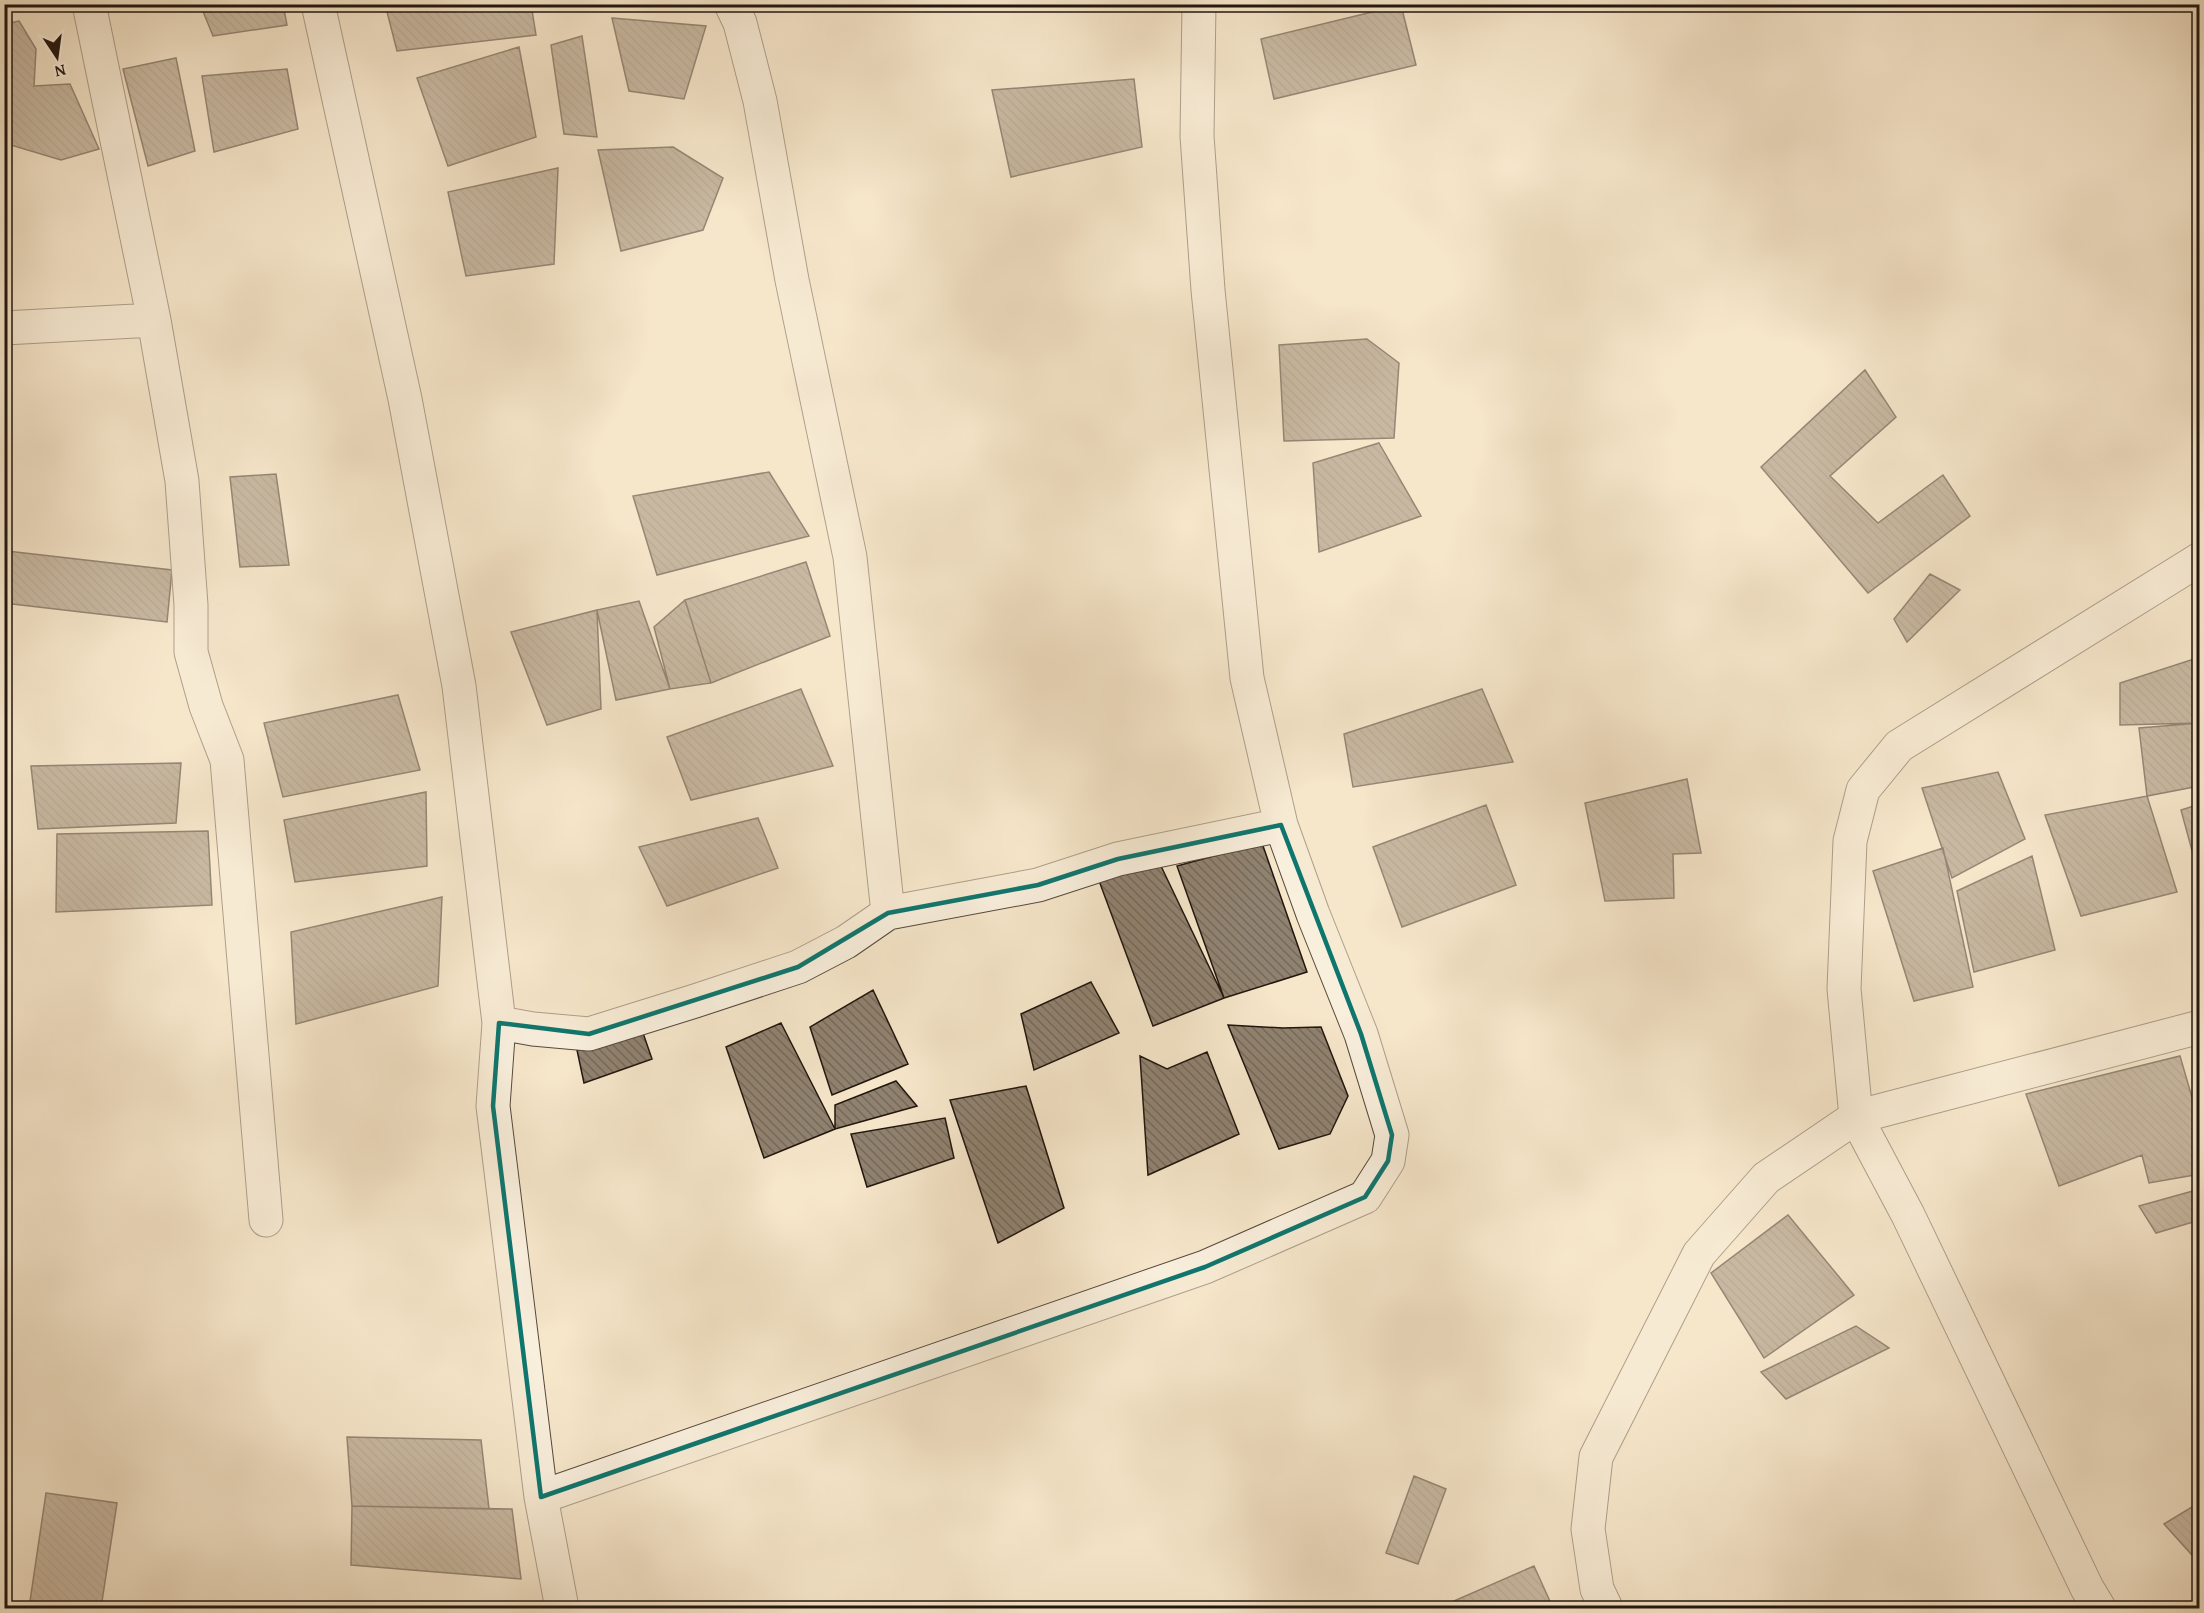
<svg xmlns="http://www.w3.org/2000/svg" width="2204" height="1613" font-family="'Gentium Book Plus',serif">
  <style>
    .building { fill: url(#building-back-hatch); stroke: #21160e; stroke-width: 1.5 }
    .lines { fill: none; stroke-linecap: round; stroke-linejoin: round }
    .minor-casing { stroke: #564a3d; stroke-width: 35 }
    .minor { stroke: #f9efdd; stroke-width: 33 }
    .marked { fill: none; stroke: #0f766e; stroke-width: 4.5; stroke-linejoin: round }
  </style>
  <defs>
    <pattern id="building-back-hatch" width="6" height="6" patternUnits="userSpaceOnUse" patternTransform="scale(1.5)"><rect width="6" height="6" fill="#908270"/><path d="M-1 5l2 2M0 0l6 6M5-1l2 2" fill="none" stroke="#75695a"/></pattern>
  </defs>
  <rect width="100%" height="100%" fill="#f6e6ca"/>
  <filter id="stains"><feTurbulence type="fractalNoise" baseFrequency=".00333" numOctaves="4"/><feColorMatrix values="0 0 0 0 .2 0 0 0 0 .09 0 0 0 0 .02 0 0 0 .5 -.17"/></filter>
  <radialGradient id="worn" r=".72"><stop offset=".6" stop-color="#630" stop-opacity="0"/><stop offset="1" stop-color="#630" stop-opacity=".3"/></radialGradient>
  <path class="building" d="M 200,4 L 283,4 L 287,25 L 213,36 Z
    M 385,4 L 531,4 L 536,35 L 397,51 Z
    M 1401,5 L 1416,65 L 1274,99 L 1261,39 Z
    M 612,18 L 706,26 L 684,99 L 629,91 Z
    M 19,21 L 36,49 L 34,86 L 70,84 L 99,149 L 61,160 L 4,143 L 4,24 Z
    M 582,36 L 597,137 L 564,134 L 551,45 Z
    M 519,47 L 536,137 L 448,166 L 417,78 Z
    M 176,58 L 195,151 L 148,166 L 123,69 Z
    M 287,69 L 298,129 L 214,152 L 202,76 Z
    M 1134,79 L 1142,147 L 1011,177 L 992,90 Z
    M 673,147 L 723,178 L 703,230 L 621,251 L 598,150 Z
    M 558,168 L 554,264 L 466,276 L 448,192 Z
    M 1367,339 L 1399,363 L 1394,438 L 1284,441 L 1279,345 Z
    M 1865,370 L 1896,417 L 1830,476 L 1878,523 L 1943,475 L 1970,516 L 1868,593 L 1761,467 Z
    M 1379,443 L 1421,516 L 1319,552 L 1313,463 Z
    M 769,472 L 809,536 L 657,575 L 633,496 Z
    M 276,474 L 289,565 L 240,567 L 230,477 Z
    M 7,551 L 172,570 L 167,622 L 4,603 L 4,572 Z
    M 806,562 L 830,636 L 711,683 L 685,600 Z
    M 1930,574 L 1960,590 L 1907,642 L 1894,619 Z
    M 685,600 L 711,683 L 670,689 L 654,627 Z
    M 639,601 L 670,689 L 616,700 L 597,610 Z
    M 597,610 L 601,709 L 547,725 L 511,632 Z
    M 2200,657 L 2200,723 L 2120,725 L 2120,683 Z
    M 801,689 L 833,766 L 691,800 L 667,737 Z
    M 1482,689 L 1513,762 L 1353,787 L 1344,734 Z
    M 398,695 L 420,770 L 283,797 L 264,723 Z
    M 2200,723 L 2200,780 L 2194,787 L 2147,796 L 2139,728 Z
    M 181,763 L 176,823 L 38,829 L 31,766 Z
    M 1998,772 L 2025,839 L 1952,878 L 1922,788 Z
    M 1687,779 L 1701,853 L 1673,854 L 1674,898 L 1605,901 L 1585,803 Z
    M 426,792 L 427,866 L 295,882 L 284,820 Z
    M 2147,796 L 2177,892 L 2081,916 L 2045,815 Z
    M 2200,804 L 2200,880 L 2181,810 Z
    M 1486,805 L 1516,885 L 1402,927 L 1373,847 Z
    M 758,818 L 778,868 L 667,906 L 639,847 Z
    M 208,831 L 212,905 L 56,912 L 57,834 Z
    M 1262,843 L 1307,972 L 1224,998 L 1177,866 Z
    M 1943,848 L 1973,987 L 1914,1001 L 1873,871 Z
    M 2032,856 L 2055,950 L 1974,972 L 1957,891 Z
    M 1160,864 L 1224,998 L 1153,1026 L 1095,870 Z
    M 442,897 L 438,986 L 296,1024 L 291,932 Z
    M 1091,982 L 1119,1033 L 1034,1070 L 1021,1014 Z
    M 873,990 L 908,1064 L 832,1095 L 810,1027 Z
    M 781,1023 L 835,1129 L 764,1158 L 726,1047 Z
    M 1228,1025 L 1283,1028 L 1321,1027 L 1348,1096 L 1330,1134 L 1279,1149 Z
    M 643,1033 L 652,1059 L 584,1083 L 577,1050 Z
    M 1207,1052 L 1239,1134 L 1148,1175 L 1140,1056 L 1167,1069 Z
    M 2180,1056 L 2200,1125 L 2200,1174 L 2149,1183 L 2142,1155 L 2059,1186 L 2026,1094 Z
    M 896,1081 L 917,1106 L 835,1129 L 835,1105 Z
    M 1026,1086 L 1064,1208 L 998,1243 L 950,1100 Z
    M 945,1118 L 954,1158 L 867,1187 L 851,1134 Z
    M 2200,1189 L 2200,1220 L 2156,1233 L 2139,1206 Z
    M 1788,1215 L 1854,1295 L 1764,1358 L 1711,1273 Z
    M 1856,1326 L 1889,1348 L 1786,1399 L 1761,1372 Z
    M 347,1437 L 481,1440 L 489,1509 L 352,1506 Z
    M 1414,1476 L 1446,1489 L 1418,1564 L 1386,1553 Z
    M 46,1493 L 117,1503 L 101,1608 L 29,1608 Z
    M 2200,1502 L 2200,1564 L 2164,1524 Z
    M 352,1506 L 512,1509 L 521,1579 L 351,1565 Z
    M 1534,1566 L 1553,1608 L 1438,1608 Z"/>
  <g class="lines">
    <g class="minor-casing">
      <path id="minor" d="M 89,4 L 154,320 L 182,481 L 191,605 L 191,652 L 206,706 L 227,760 L 266,1220
        M 318,4 L 405,399 L 459,686 L 499,1023 L 493,1106 L 541,1497 L 562,1608
        M 731,4 L 740,23 L 760,101 L 792,280 L 850,557 L 888,913
        M 4,328 L 154,320
        M 499,1023 L 533,1029 L 589,1034 L 695,1001 L 798,967 L 846,942 L 888,913 L 1038,885 L 1118,859 L 1281,825
        M 541,1497 L 1205,1267 L 1365,1197 L 1388,1161 L 1392,1135 L 1361,1034 L 1313,914 L 1281,825 L 1247,678 L 1208,290 L 1197,136 L 1199,4
        M 1606,1608 L 1597,1589 L 1588,1529 L 1596,1457 L 1699,1254 L 1766,1178 L 1856,1117 L 2200,1027
        M 2099,1608 L 2087,1588 L 1908,1215 L 1856,1117 L 1844,989 L 1850,841 L 1863,790 L 1899,746 L 2200,559"/>
    </g>
    <use href="#minor" class="minor"/>
  </g>
  <path d="M0 0H2204V1613H0ZM 1281,825 L 1361,1034 L 1392,1135 L 1388,1161 L 1365,1197 L 1205,1267 L 541,1497 L 493,1106 L 499,1023 L 589,1034 L 798,967 L 888,913 L 1038,885 L 1118,859 Z" fill="#f6e6ca" fill-opacity=".55" fill-rule="evenodd"/>
  <path class="marked" d="M 1281,825 L 1361,1034 L 1392,1135 L 1388,1161 L 1365,1197 L 1205,1267 L 541,1497 L 493,1106 L 499,1023 L 589,1034 L 798,967 L 888,913 L 1038,885 L 1118,859 Z"/>
  <rect width="2204" height="1613" fill="none" stroke="#f6e6ca" stroke-width="24"/>
  <rect x="6" y="6" width="2192" height="1601" fill="none" stroke="#21160e" stroke-width="3"/>
  <rect x="12" y="12" width="2180" height="1589" fill="none" stroke="#21160e" stroke-width="1.5"/>
  <g transform="translate(57 57) rotate(167)" stroke="#f9efdd" stroke-width="4.5" paint-order="stroke">
  <path d="M0-4.5L10 22L0 15L-10 22Z" fill="#21160e"/>
  <text y="-9" font-size="16" font-weight="bold" text-anchor="middle" fill="#21160e">N</text>
  </g>
  <rect width="100%" height="100%" filter="url(#stains)"/>
  <rect width="100%" height="100%" fill="url(#worn)"/>
</svg>
